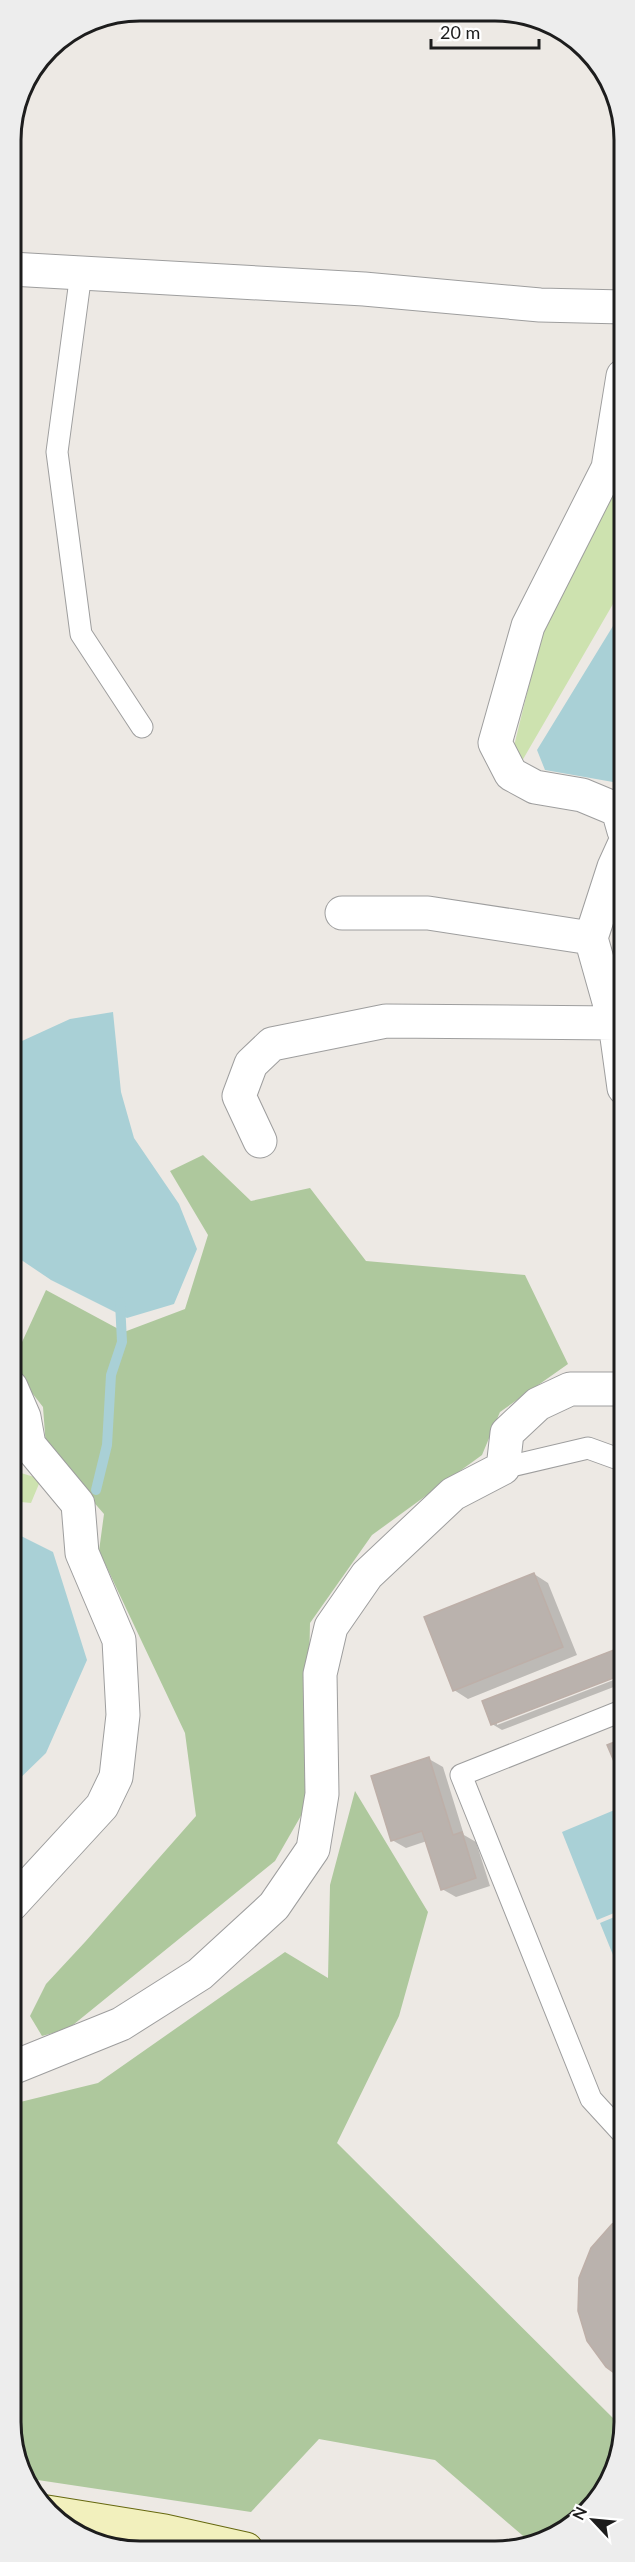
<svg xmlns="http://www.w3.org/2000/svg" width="635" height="2562" font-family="Lato,sans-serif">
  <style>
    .grass { fill: #cde2af }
    .forest { fill: #aec89d }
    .water { fill: #a9d0d6 }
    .shadow { fill: #0003 }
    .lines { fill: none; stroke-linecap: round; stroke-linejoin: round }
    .stream { stroke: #a9d0d6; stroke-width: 10 }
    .building { fill: #bab2ad; stroke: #bdafa8; stroke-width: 1.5 }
    .lane-casing { stroke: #9e9e9e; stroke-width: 23 }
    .street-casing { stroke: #9e9e9e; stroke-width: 35 }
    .secondary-casing { stroke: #666810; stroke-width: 35 }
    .lane { stroke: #fff; stroke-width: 21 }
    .street { stroke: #fff; stroke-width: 33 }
    .secondary { stroke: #f2f0bd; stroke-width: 33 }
    .rim { fill: none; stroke: #1d1d1d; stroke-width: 3 }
  </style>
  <rect width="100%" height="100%" fill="#ede9e4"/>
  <path class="grass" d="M 623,441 L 624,585 L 522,761 L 514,746 L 543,628 Z
    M 11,1470 L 41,1479 L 31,1503 L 11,1501 Z"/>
  <path class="forest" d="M 203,1155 L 251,1201 L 310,1188 L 366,1261 L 525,1275 L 568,1364 L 500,1412 L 482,1455 L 372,1535 L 310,1623 L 306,1807 L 275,1861 L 68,2029 L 42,2036 L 30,2016 L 46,1984 L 85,1942 L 196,1816 L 185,1733 L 99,1551 L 104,1514 L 46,1447 L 43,1407 L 11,1366 L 46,1290 L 124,1332 L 185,1309 L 208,1235 L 170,1171 Z
    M 355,1791 L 428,1912 L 399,2016 L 337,2143 L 622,2427 L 621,2438 L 592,2508 L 568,2526 L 529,2541 L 435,2460 L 319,2439 L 251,2512 L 31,2479 L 12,2440 L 12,2104 L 98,2083 L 285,1952 L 328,1978 L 330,1885 Z"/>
  <path class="water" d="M 624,608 L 624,790 L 613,782 L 545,770 L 537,750 Z
    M 113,1012 L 121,1092 L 134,1138 L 179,1204 L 197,1249 L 174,1304 L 127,1318 L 51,1280 L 11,1253 L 11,1046 L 70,1019 Z
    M 11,1531 L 53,1552 L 87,1660 L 46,1753 L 11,1787 Z
    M 624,1806 L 624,1909 L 597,1920 L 562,1832 Z
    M 624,1913 L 624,1982 L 600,1923 Z"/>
  <path class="shadow" d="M 534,1574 L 548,1583 L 577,1655 L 468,1699 L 454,1690 Z
    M 624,1676 L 624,1683 L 502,1730 L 492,1724 L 497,1721 L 497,1725 Z
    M 429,1759 L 443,1767 L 464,1835 L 476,1842 L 490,1886 L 456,1897 L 442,1889 L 427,1841 L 406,1848 L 392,1840 Z
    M 624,2219 L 624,2378 L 607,2366 L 613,2225 Z"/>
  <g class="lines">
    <path class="stream" d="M 96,1490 L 107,1445 L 111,1375 L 122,1342 L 120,1302"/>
  </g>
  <path class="building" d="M 534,1573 L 563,1647 L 453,1691 L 424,1617 Z
    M 624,1646 L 624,1674 L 491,1725 L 482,1701 Z
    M 624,1738 L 624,1763 L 616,1766 L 607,1745 Z
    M 429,1757 L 453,1835 L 462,1832 L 476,1878 L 441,1890 L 422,1831 L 391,1841 L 371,1776 Z
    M 624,2217 L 624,2380 L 606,2367 L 587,2341 L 578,2311 L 579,2278 L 591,2248 L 612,2224 Z"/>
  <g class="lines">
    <g class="lane-casing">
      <path id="lane" d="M 81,273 L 57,452 L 81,634 L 142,727
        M 503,1468 L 588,1448 L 624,1461
        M 624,1710 L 461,1775 L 591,2099 L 624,2135"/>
    </g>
    <g class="street-casing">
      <path id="street" d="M 11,269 L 364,289 L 540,305 L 623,307
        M 623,376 L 608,468 L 528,626 L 495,743 L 511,774 L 535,787 L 582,795 L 618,810 L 624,831
        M 624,845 L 614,867 L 591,938 L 615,1023 L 624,1088
        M 342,913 L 428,913 L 591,938
        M 260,1141 L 239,1096 L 251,1064 L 272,1044 L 386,1021 L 615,1023
        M 11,1387 L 24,1417 L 29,1445 L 78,1504 L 82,1553 L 119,1640 L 123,1715 L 116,1777 L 102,1806 L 11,1905
        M 12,2068 L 121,2024 L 200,1974 L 274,1906 L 313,1849 L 322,1794 L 320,1674 L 331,1627 L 367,1575 L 453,1494 L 503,1468 L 507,1433 L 538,1404 L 570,1389 L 624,1389"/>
    </g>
    <g class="secondary-casing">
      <path id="secondary" d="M 47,2512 L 165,2531 L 246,2549"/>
    </g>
    <use href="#lane" class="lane"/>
    <use href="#street" class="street"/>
    <use href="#secondary" class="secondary"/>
  </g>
  <path d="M0 0H635V2562H0ZM140 21H495A119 119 0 0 1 614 140V2422A119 119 0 0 1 495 2541H140A119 119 0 0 1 21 2422V140A119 119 0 0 1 140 21Z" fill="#ededed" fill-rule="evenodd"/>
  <path class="rim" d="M140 21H495A119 119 0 0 1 614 140V2422A119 119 0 0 1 495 2541H140A119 119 0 0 1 21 2422V140A119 119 0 0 1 140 21Z"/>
  <g transform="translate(593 2520) rotate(296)" stroke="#ffffff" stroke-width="4.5" paint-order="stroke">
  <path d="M0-4.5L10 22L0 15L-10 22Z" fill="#1d1d1d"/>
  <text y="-9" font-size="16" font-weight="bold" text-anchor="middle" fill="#1d1d1d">N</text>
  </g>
  <path d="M431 39v9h108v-9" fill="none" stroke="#1d1d1d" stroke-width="3"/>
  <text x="440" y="39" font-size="18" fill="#1d1d1d" stroke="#ffffff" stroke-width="4.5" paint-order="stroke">20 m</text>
</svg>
